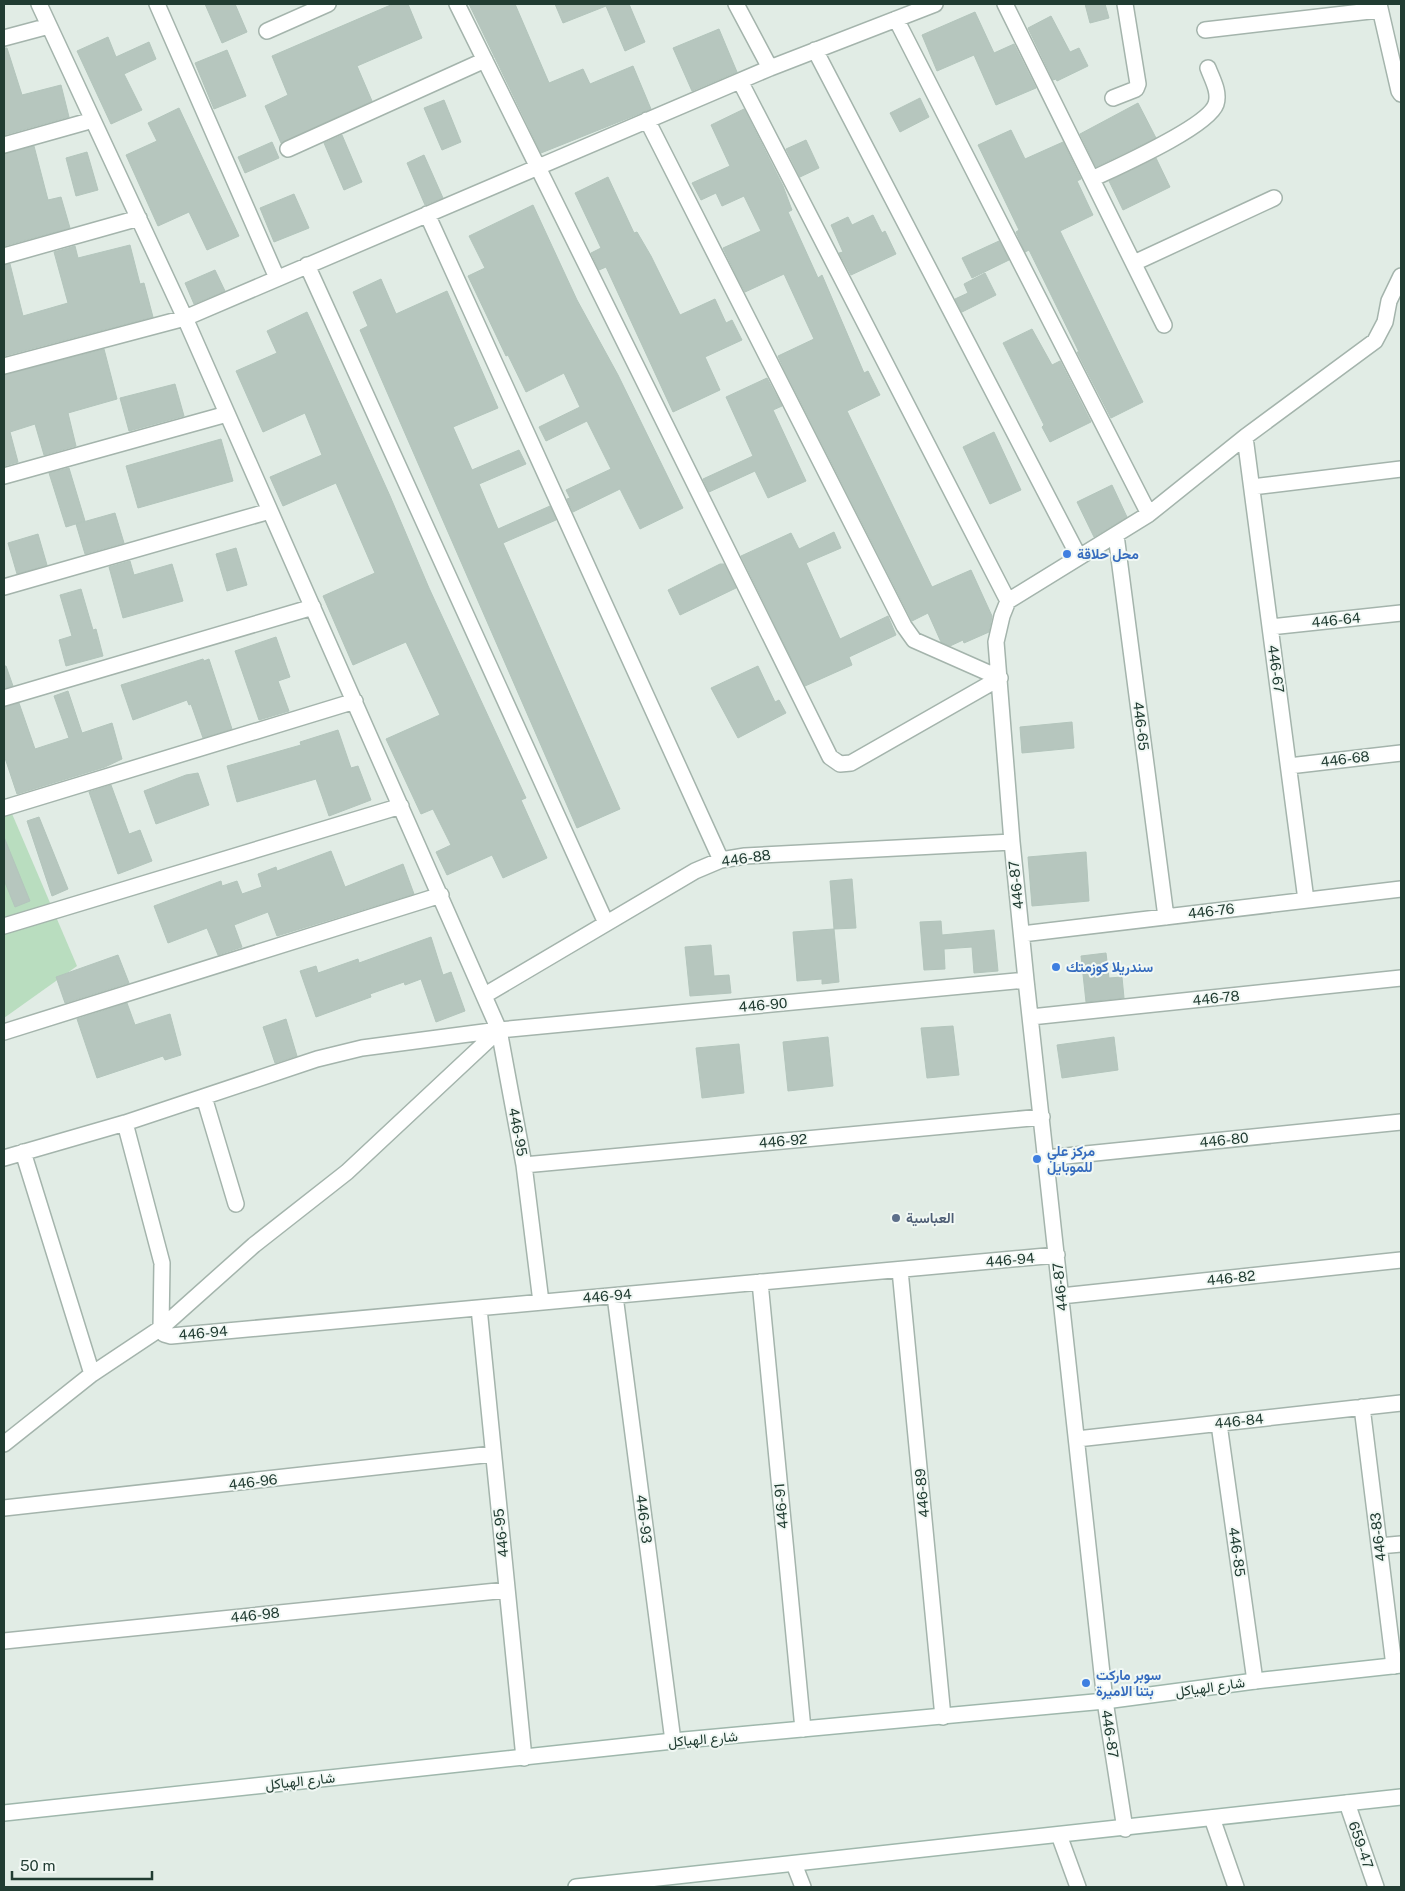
<svg xmlns="http://www.w3.org/2000/svg" width="1405" height="1891" font-family="'Public Sans',Vazirmatn,sans-serif">
  <style>
    .green { fill: #b9ddbf }
    .building { fill: #b6c6be; stroke: #b3c5bc }
    .lines { fill: none; stroke-linecap: round; stroke-linejoin: round }
    .street-casing { stroke: #a4b4ac; stroke-width: 18 }
    .secondary-casing { stroke: #9fb7ac; stroke-width: 18 }
    .street { stroke: #fff; stroke-width: 15 }
    .secondary { stroke: #fff; stroke-width: 15 }
    .shop-dot { fill: #3f7fe0; stroke: #f1f8f4; stroke-width: 2 }
    .service-dot { fill: #5c6f8a; stroke: #f1f8f4; stroke-width: 2 }
    .labels { text-anchor: middle; dominant-baseline: central; stroke-width: 4; stroke-linejoin: round; paint-order: stroke }
    .shop-label { font-size: 14px; font-weight: bold; fill: #366cbe; stroke: #f1f8f4; text-anchor: start }
    .street-label { font-size: 14px; fill: #213c32; stroke: #f1f8f4 }
    .service-label { font-size: 14px; font-weight: bold; fill: #4e5e75; stroke: #f1f8f4; text-anchor: start }
  </style>
  <rect width="100%" height="100%" fill="#e1ece5"/>
  <path class="green" d="M 4,795 L 77,966 L 4,1018 Z"/>
  <path class="building" d="M 205,4 L 235,4 L 247,32 L 222,43 Z
    M 393,4 L 408,4 L 422,38 L 357,66 L 372,101 L 281,143 L 265,106 L 288,95 L 272,56 Z
    M 469,4 L 515,4 L 549,83 L 583,69 L 590,84 L 633,66 L 651,109 L 541,153 Z
    M 555,4 L 629,4 L 645,42 L 625,51 L 606,6 L 563,23 Z
    M 1085,4 L 1105,4 L 1109,18 L 1090,23 Z
    M 975,12 L 994,53 L 1014,44 L 1036,88 L 996,105 L 974,55 L 937,71 L 922,35 Z
    M 1051,16 L 1070,52 L 1079,48 L 1088,66 L 1057,81 L 1056,79 L 1053,80 L 1028,28 Z
    M 719,29 L 737,72 L 692,91 L 673,48 Z
    M 108,37 L 116,57 L 149,42 L 156,59 L 124,74 L 142,110 L 111,124 L 77,51 Z
    M 4,48 L 7,48 L 22,95 L 61,85 L 69,117 L 4,135 Z
    M 227,50 L 246,96 L 214,109 L 195,63 Z
    M 920,98 L 929,117 L 900,132 L 890,113 Z
    M 444,100 L 461,142 L 442,150 L 424,108 Z
    M 1138,103 L 1156,138 L 1096,167 L 1080,134 Z
    M 179,108 L 239,236 L 207,250 L 189,212 L 158,226 L 126,155 L 157,141 L 148,123 Z
    M 744,109 L 783,186 L 792,210 L 788,212 L 818,278 L 822,275 L 864,373 L 868,371 L 880,395 L 847,411 L 932,587 L 971,570 L 992,616 L 989,632 L 964,643 L 963,640 L 950,646 L 941,642 L 928,613 L 912,621 L 784,369 L 778,356 L 814,339 L 784,274 L 745,292 L 739,281 L 723,248 L 761,231 L 744,196 L 722,206 L 716,193 L 701,200 L 692,183 L 730,166 L 711,125 Z
    M 1011,130 L 1025,159 L 1063,142 L 1081,179 L 1077,181 L 1093,215 L 1060,231 L 1143,402 L 1111,418 L 1077,352 L 1079,352 L 1029,250 L 1025,252 L 1016,232 L 1019,230 L 978,145 Z
    M 342,135 L 362,182 L 344,190 L 324,143 Z
    M 806,140 L 819,168 L 800,177 L 786,149 Z
    M 272,142 L 279,158 L 245,173 L 238,157 Z
    M 34,146 L 48,200 L 61,197 L 70,228 L 4,246 L 4,154 Z
    M 87,152 L 98,190 L 76,196 L 66,158 Z
    M 424,155 L 443,198 L 425,205 L 407,163 Z
    M 1156,158 L 1170,187 L 1123,210 L 1109,181 Z
    M 608,177 L 634,233 L 637,232 L 651,256 L 680,315 L 715,299 L 726,323 L 732,320 L 742,340 L 705,357 L 720,390 L 673,412 L 606,267 L 599,270 L 591,253 L 601,248 L 575,193 Z
    M 294,194 L 309,228 L 274,242 L 260,208 Z
    M 533,205 L 577,300 L 618,375 L 683,508 L 640,529 L 620,489 L 573,512 L 567,499 L 570,498 L 566,490 L 611,469 L 587,421 L 546,441 L 539,427 L 580,407 L 564,373 L 526,392 L 508,355 L 506,356 L 468,276 L 485,268 L 469,236 Z
    M 873,215 L 882,233 L 885,231 L 896,254 L 851,275 L 839,253 L 843,252 L 831,225 L 848,217 L 852,225 Z
    M 999,241 L 1009,260 L 972,278 L 962,258 Z
    M 130,245 L 140,284 L 144,283 L 153,317 L 4,356 L 4,265 L 10,264 L 23,316 L 68,303 L 54,252 L 75,246 L 78,258 Z
    M 215,270 L 225,291 L 194,304 L 185,283 Z
    M 985,273 L 996,295 L 962,312 L 955,299 L 968,293 L 964,284 Z
    M 381,279 L 396,314 L 447,291 L 498,408 L 453,427 L 472,470 L 519,450 L 526,464 L 479,484 L 498,529 L 550,506 L 556,520 L 503,543 L 620,809 L 577,828 L 360,330 L 368,326 L 353,292 Z
    M 307,312 L 390,496 L 429,588 L 519,783 L 526,798 L 521,800 L 547,858 L 503,878 L 492,855 L 447,875 L 436,852 L 451,845 L 433,809 L 421,814 L 386,739 L 440,715 L 406,642 L 353,665 L 323,596 L 375,573 L 336,483 L 283,506 L 270,477 L 322,455 L 305,413 L 263,432 L 236,371 L 277,353 L 267,331 Z
    M 1032,329 L 1052,365 L 1060,361 L 1091,422 L 1050,442 L 1042,427 L 1044,425 L 1003,343 Z
    M 104,349 L 117,399 L 68,413 L 76,446 L 44,455 L 35,424 L 10,432 L 18,462 L 4,466 L 4,375 Z
    M 767,378 L 782,406 L 773,410 L 806,481 L 768,498 L 755,471 L 709,492 L 703,479 L 753,456 L 726,397 Z
    M 175,384 L 184,416 L 129,431 L 120,398 Z
    M 994,432 L 1021,490 L 990,504 L 963,447 Z
    M 221,439 L 233,481 L 138,508 L 126,466 Z
    M 69,468 L 85,521 L 66,527 L 49,473 Z
    M 1112,485 L 1127,517 L 1094,537 L 1077,502 Z
    M 115,513 L 124,543 L 85,554 L 76,524 Z
    M 834,532 L 841,548 L 806,563 L 840,639 L 888,616 L 896,635 L 849,657 L 852,665 L 805,686 L 741,556 L 791,533 L 799,549 Z
    M 38,534 L 47,565 L 17,574 L 8,543 Z
    M 236,548 L 247,585 L 227,591 L 216,554 Z
    M 130,561 L 134,575 L 172,564 L 183,601 L 123,618 L 109,567 Z
    M 720,564 L 724,564 L 736,588 L 680,615 L 668,590 Z
    M 81,589 L 93,630 L 96,629 L 103,656 L 66,666 L 59,640 L 72,636 L 60,595 Z
    M 276,637 L 290,677 L 278,681 L 289,711 L 259,720 L 235,651 Z
    M 203,659 L 204,661 L 209,659 L 232,729 L 203,738 L 191,704 L 189,705 L 187,700 L 133,720 L 121,685 Z
    M 4,666 L 6,666 L 13,686 L 4,688 Z
    M 758,666 L 775,702 L 779,700 L 786,713 L 738,738 L 711,688 Z
    M 68,691 L 82,733 L 112,723 L 122,759 L 105,767 L 17,794 L 4,755 L 4,707 L 19,703 L 35,749 L 69,738 L 54,696 Z
    M 1072,722 L 1074,748 L 1022,753 L 1020,727 Z
    M 338,730 L 351,768 L 358,766 L 371,800 L 329,816 L 316,779 L 237,802 L 227,766 L 301,745 L 300,742 Z
    M 198,773 L 209,805 L 156,824 L 144,791 L 186,775 Z
    M 111,785 L 129,834 L 140,830 L 152,861 L 118,874 L 89,792 Z
    M 39,817 L 68,889 L 52,896 L 27,821 Z
    M 4,837 L 30,901 L 15,907 L 4,880 Z
    M 331,851 L 345,887 L 403,864 L 414,894 L 277,936 L 268,912 L 234,925 L 242,947 L 218,955 L 207,928 L 168,943 L 154,906 L 221,881 L 222,886 L 237,881 L 242,894 L 262,887 L 258,874 L 276,867 L 277,871 Z
    M 1086,852 L 1089,901 L 1032,906 L 1028,857 Z
    M 852,879 L 856,928 L 834,929 L 830,881 Z
    M 941,921 L 942,935 L 994,930 L 998,971 L 974,973 L 972,947 L 944,949 L 945,969 L 924,970 L 920,922 Z
    M 834,929 L 839,982 L 822,984 L 822,979 L 797,981 L 793,932 Z
    M 431,937 L 443,975 L 451,972 L 465,1011 L 436,1022 L 421,979 L 405,985 L 404,982 L 370,994 L 371,997 L 316,1017 L 300,971 L 316,966 L 318,973 L 358,959 L 359,963 Z
    M 711,945 L 714,976 L 729,975 L 731,993 L 690,996 L 685,947 Z
    M 1106,953 L 1109,978 L 1122,977 L 1124,998 L 1086,1002 L 1081,956 Z
    M 118,955 L 129,983 L 65,1003 L 56,977 Z
    M 127,1003 L 135,1025 L 170,1014 L 181,1055 L 165,1060 L 163,1056 L 97,1078 L 77,1019 Z
    M 286,1019 L 297,1056 L 275,1063 L 263,1027 Z
    M 953,1026 L 959,1075 L 927,1078 L 921,1028 Z
    M 828,1037 L 833,1086 L 788,1091 L 783,1042 Z
    M 1114,1037 L 1118,1070 L 1062,1078 L 1057,1045 Z
    M 739,1044 L 744,1093 L 702,1098 L 696,1048 Z"/>
  <g class="lines">
    <g class="street-casing">
      <path id="street" d="M 39,4 L 185,318 L 499,1030 L 524,1165 L 541,1302
        M 157,4 L 277,278
        M 457,4 L 830,757 L 840,764 L 851,763 L 1000,678
        M 736,4 L 770,68
        M 1005,4 L 1164,325
        M 1379,4 L 1399,91 L 1401,94
        M 896,19 L 1149,514
        M 1205,30 L 1379,10
        M 267,31 L 328,4
        M 4,38 L 49,26
        M 815,50 L 1079,557
        M 740,81 L 1008,601
        M 1113,98 L 1136,89 L 1138,84 L 1125,4
        M 647,120 L 904,626 L 914,640 L 1000,678
        M 4,145 L 93,120
        M 288,149 L 485,60
        M 1092,179 C 1117,167 1208,127 1216,104 C 1220,92 1212,79 1208,68
        M 427,214 L 721,860
        M 4,256 L 139,218
        M 1134,263 L 1274,198
        M 307,265 L 606,923
        M 4,366 L 185,318 L 770,68 L 935,4
        M 1245,437 L 1306,900
        M 4,476 L 227,414
        M 1252,487 L 1401,469
        M 1116,535 L 1166,917
        M 4,587 L 270,511
        M 1270,627 L 1401,613
        M 4,698 L 313,607
        M 1289,766 L 1401,753
        M 4,808 L 355,701
        M 4,926 L 401,806
        M 1022,934 L 1401,889
        M 485,995 L 695,871 L 721,860 L 745,856 L 1012,842
        M 1031,1017 L 1401,978
        M 4,1032 L 441,895
        M 204,1097 L 236,1204
        M 125,1123 L 162,1263 L 161,1328 L 164,1334 L 171,1336 L 1057,1255
        M 23,1152 L 92,1374
        M 4,1158 L 125,1123 L 317,1059 L 362,1048 L 499,1030 L 1026,980
        M 1046,1158 L 1401,1122
        M 524,1165 L 1042,1117
        M 900,1270 L 943,1717
        M 760,1282 L 803,1729
        M 615,1296 L 673,1741
        M 1061,1296 L 1401,1260
        M 479,1308 L 524,1758
        M 1362,1407 L 1394,1666
        M 1219,1424 L 1255,1681
        M 1077,1439 L 1401,1403
        M 4,1444 L 92,1374 L 161,1328 L 254,1245 L 347,1172 L 499,1030
        M 4,1508 L 493,1454
        M 1379,1546 L 1401,1544
        M 4,1641 L 507,1590
        M 1347,1803 L 1376,1887
        M 1212,1818 L 1236,1887
        M 1125,1829 L 1105,1701 L 1026,980 L 1012,842 L 996,642 L 1002,616 L 1008,601 L 1149,514 L 1245,437 L 1375,341 L 1385,322 L 1389,301 L 1401,276
        M 1059,1835 L 1078,1887
        M 794,1864 L 803,1887"/>
    </g>
    <g class="secondary-casing">
      <path id="secondary" d="M 4,1813 L 673,1741 L 1105,1701 L 1255,1681 L 1401,1665
        M 576,1887 L 1401,1797"/>
    </g>
    <use href="#street" class="street"/>
    <use href="#secondary" class="secondary"/>
  </g>
  <g class="shop-dot">
    <circle cx="1067" cy="554" r="5"/>
    <circle cx="1056" cy="967" r="5"/>
    <circle cx="1037" cy="1159" r="5"/>
    <circle cx="1086" cy="1683" r="5"/>
  </g>
  <circle class="service-dot" cx="896" cy="1218" r="5"/>
  <g class="labels">
    <g class="shop-label">
      <text x="1077" y="554">محل حلاقة</text>
      <text x="1066" y="967">سندريلا كوزمتك</text>
      <text x="1047" y="1151">مركز علي<tspan x="1047" dy="16">للموبايل</tspan></text>
      <text x="1096" y="1675">سوبر ماركت<tspan x="1096" dy="16">بتنا الاميرة</tspan></text>
    </g>
    <g class="street-label">
      <text transform="translate(1336 620) rotate(-6)">446-64</text>
      <text transform="translate(1276 669) rotate(82)">446-67</text>
      <text transform="translate(1141 726) rotate(83)">446-65</text>
      <text transform="translate(1345 759) rotate(-7)">446-68</text>
      <text transform="translate(746 858) rotate(-8)">446-88</text>
      <text transform="translate(1016 885) rotate(-96)">446-87</text>
      <text transform="translate(1211 911) rotate(-7)">446-76</text>
      <text transform="translate(1216 998) rotate(-6)">446-78</text>
      <text transform="translate(763 1005) rotate(-5)">446-90</text>
      <text transform="translate(518 1132) rotate(79)">446-95</text>
      <text transform="translate(1224 1140) rotate(-6)">446-80</text>
      <text transform="translate(783 1141) rotate(-5)">446-92</text>
      <text transform="translate(1010 1260) rotate(-5)">446-94</text>
      <text transform="translate(1231 1278) rotate(-6)">446-82</text>
      <text transform="translate(1060 1287) rotate(-96)">446-87</text>
      <text transform="translate(607 1296) rotate(-5)">446-94</text>
      <text transform="translate(203 1333) rotate(-5)">446-94</text>
      <text transform="translate(1239 1421) rotate(-6)">446-84</text>
      <text transform="translate(253 1482) rotate(-7)">446-96</text>
      <text transform="translate(922 1493) rotate(-95)">446-89</text>
      <text transform="translate(781 1506) rotate(-95)">446-91</text>
      <text transform="translate(644 1519) rotate(83)">446-93</text>
      <text transform="translate(501 1533) rotate(-96)">446-95</text>
      <text transform="translate(1378 1537) rotate(-97)">446-83</text>
      <text transform="translate(1237 1552) rotate(82)">446-85</text>
      <text transform="translate(255 1615) rotate(-6)">446-98</text>
      <text transform="translate(1210 1687) rotate(-8)">شارع الهياكل</text>
      <text transform="translate(1110 1734) rotate(81)">446-87</text>
      <text transform="translate(703 1739) rotate(-5)">شارع الهياكل</text>
      <text transform="translate(300 1781) rotate(-6)">شارع الهياكل</text>
      <text transform="translate(1361 1845) rotate(71)">659-47</text>
    </g>
    <g class="service-label">
      <text x="906" y="1218">العباسية</text>
    </g>
  </g>
  <rect width="1405" height="1891" fill="none" stroke="#213c32" stroke-width="10"/>
  <path d="M12 1871v8h140v-8" fill="none" stroke="#213c32" stroke-width="2.5"/>
  <text x="20" y="1871" font-size="15" fill="#213c32" stroke="#f1f8f4" stroke-width="4" paint-order="stroke">50 m</text>
</svg>
